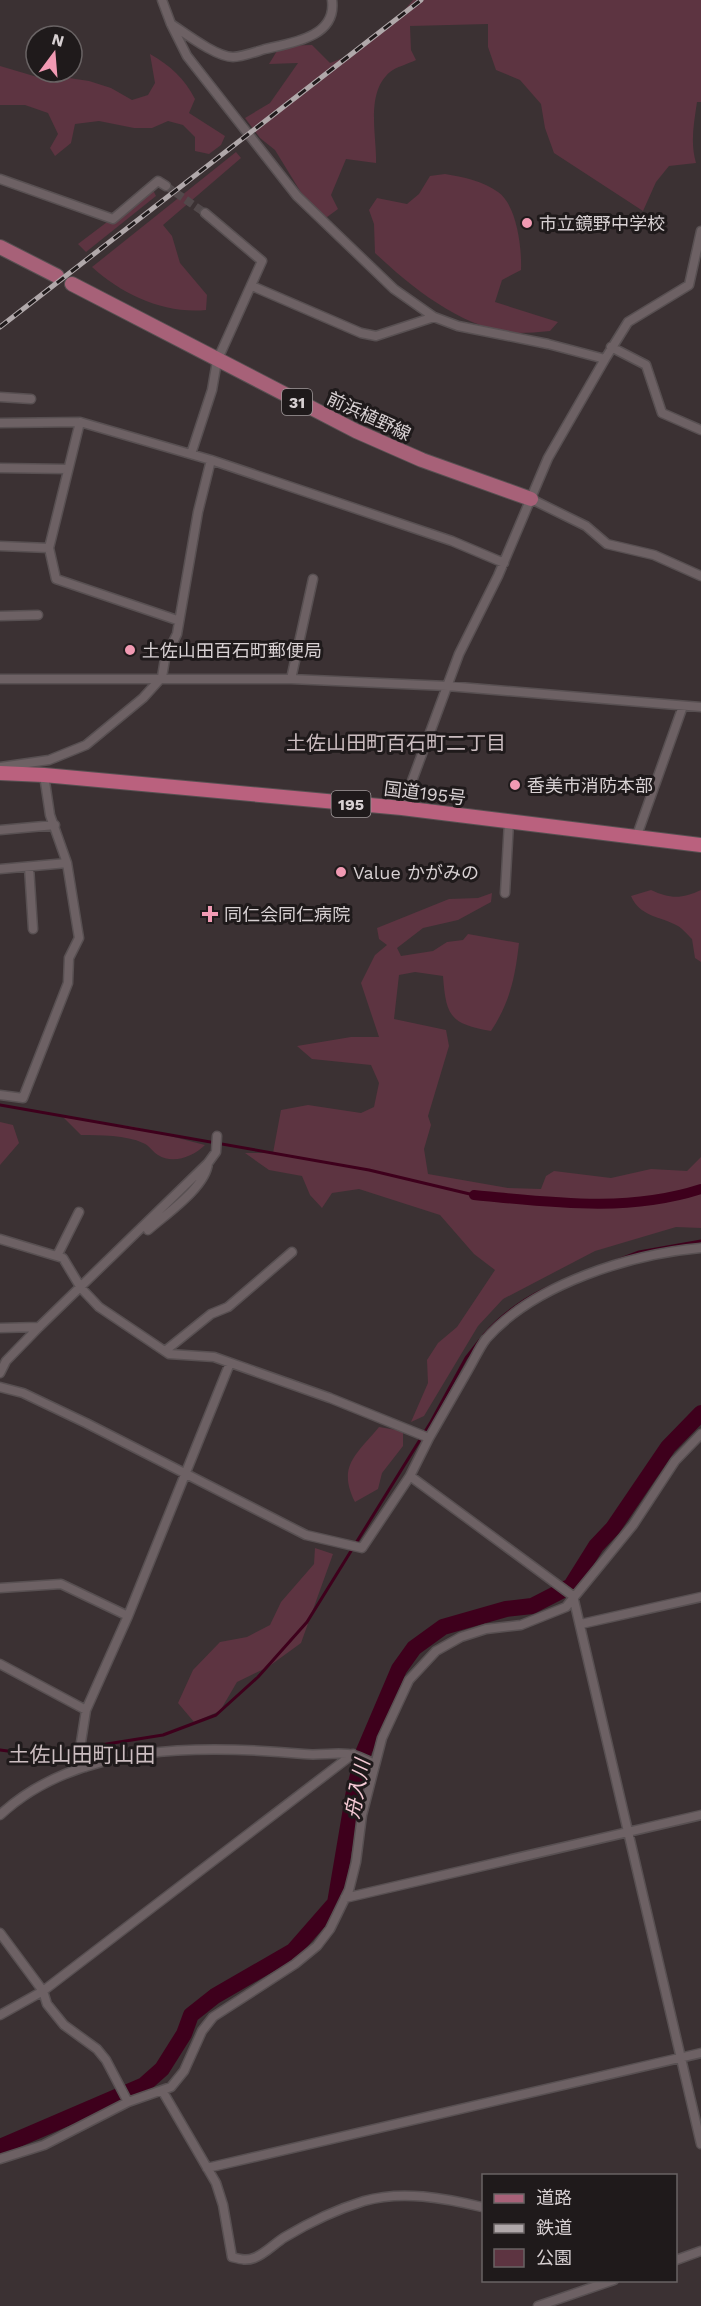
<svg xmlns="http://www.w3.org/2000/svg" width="701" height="2306" font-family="'Work Sans','Noto Sans JP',sans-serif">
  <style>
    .green { fill: #5d3441 }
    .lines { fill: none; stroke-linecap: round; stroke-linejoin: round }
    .stream { stroke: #3e001c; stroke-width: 3 }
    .canal { stroke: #3e001c; stroke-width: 10 }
    .river { stroke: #3e001c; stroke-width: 16 }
    .minor-tunnel { stroke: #52494b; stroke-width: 8; stroke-dasharray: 8 4; stroke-linecap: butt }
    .minor-casing { stroke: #585052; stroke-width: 11 }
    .primary-casing { stroke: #585052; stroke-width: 16 }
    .trunk-casing { stroke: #585052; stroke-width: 16 }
    .minor { stroke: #6d6164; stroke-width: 8 }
    .primary { stroke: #a76178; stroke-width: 14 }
    .trunk { stroke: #ba617e; stroke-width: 14 }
    .rail-casing { stroke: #b0a8aa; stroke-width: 5 }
    .rail { stroke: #1f1a1b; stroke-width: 3; stroke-dasharray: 9; stroke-linecap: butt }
    .poi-dot { fill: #f19ab3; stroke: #1f1a1b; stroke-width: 2 }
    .labels { text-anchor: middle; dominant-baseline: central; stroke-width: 6; stroke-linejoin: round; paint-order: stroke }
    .shield { fill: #1f1a1b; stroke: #a0999b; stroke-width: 1.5 }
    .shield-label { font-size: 16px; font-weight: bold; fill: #d7d0d2 }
    .poi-label { font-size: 18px; fill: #d7d0d2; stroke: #1f1a1b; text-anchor: start }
    .street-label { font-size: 18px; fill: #d7d0d2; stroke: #1f1a1b }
    .neighbourhood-label { font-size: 20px; fill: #cbbdc0; stroke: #1f1a1b }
    .water-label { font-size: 20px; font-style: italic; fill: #f5cad5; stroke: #1f1a1b }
    .quarter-label { font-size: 21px; fill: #cbbdc0; stroke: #1f1a1b }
  </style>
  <rect width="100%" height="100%" fill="#3b3133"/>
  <path class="green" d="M 413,0 L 701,0 L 701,102 L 697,102 C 694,123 690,142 696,163 L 669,166 L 656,182 L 643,211 L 554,153 L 545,128 L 541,104 L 520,80 L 496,70 L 488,47 L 488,24 L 410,26 L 411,50 L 416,60 C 408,64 396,67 390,72 C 365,93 377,136 376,163 L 346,159 L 331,195 L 338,209 L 323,220 L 305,199 L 275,150 L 260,138 L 245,118 L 270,103 L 298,63 L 269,64 L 280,46 L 312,45 L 330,63 C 354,55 352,50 370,37 C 390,23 397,20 413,0 Z
    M 150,54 C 171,66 184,78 195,99 L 189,113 L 225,136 L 221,145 L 209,154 L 195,151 L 195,137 L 183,125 L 168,121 L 152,128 L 134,128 L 99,121 L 75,124 L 71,143 L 55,156 L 50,148 L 58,134 L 48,113 L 25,105 L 0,105 L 0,66 L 44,79 L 69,78 L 89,81 L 111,88 L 132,100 L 148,95 L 155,83 Z
    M 236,152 L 241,158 L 163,225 L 172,236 L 180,263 L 207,295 L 206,310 C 164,314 123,295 92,267 Z
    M 445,174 C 463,177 483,181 498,192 C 517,205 522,249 521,270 L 502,280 L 495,302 L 558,322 L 550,331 C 539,332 528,333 518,333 C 465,331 411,287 375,253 L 374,224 L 369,210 L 377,198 L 407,204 L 419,194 L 430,176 Z
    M 152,188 L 156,196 L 86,252 L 78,244 Z
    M 651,890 C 670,899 682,899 701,890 L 701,962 L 695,958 L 692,939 C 688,935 683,929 678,926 C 660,916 640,917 631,896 Z
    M 492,893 L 491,902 L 458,920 L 423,928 L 397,948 L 401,956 L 433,951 L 447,942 L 463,940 L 468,934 L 519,943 C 515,978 510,1002 491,1031 C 450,1024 446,1016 443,976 L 415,972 L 399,975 L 394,1019 L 446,1030 L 449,1046 L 428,1116 L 431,1125 L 424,1149 L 428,1174 L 508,1188 L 541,1189 L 546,1176 L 554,1171 L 611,1178 L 651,1169 L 687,1171 L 701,1157 L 701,1228 L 676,1227 L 595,1251 L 503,1299 L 478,1326 L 424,1416 L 411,1422 L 428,1383 L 427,1360 L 438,1343 L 457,1327 L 495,1270 L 474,1254 L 440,1215 L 359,1189 L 332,1193 L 322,1208 L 310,1195 L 302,1176 L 269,1170 L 245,1153 L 273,1153 L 281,1110 L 308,1105 L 361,1113 L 374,1107 L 379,1083 L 371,1065 L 312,1059 L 297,1046 L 351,1037 L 379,1037 L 361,983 L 375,955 L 387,945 L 379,939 L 377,928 L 449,899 L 478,898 Z
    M 63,1117 L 135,1127 L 205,1145 C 194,1156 173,1165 158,1155 C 153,1152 149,1145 143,1143 C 126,1135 100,1135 81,1135 Z
    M 0,1122 L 13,1125 L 19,1143 L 0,1165 Z
    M 379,1427 L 403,1431 L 403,1446 L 382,1473 L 378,1489 L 355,1502 C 337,1466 356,1455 379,1427 Z
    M 315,1548 L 333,1554 L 301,1643 L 268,1667 L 237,1682 L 220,1711 L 194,1722 L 178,1703 L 193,1670 L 220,1642 L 247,1637 L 270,1625 L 281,1602 L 314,1564 Z"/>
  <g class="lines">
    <path class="stream" d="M 0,1105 L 369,1170 L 474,1195
      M 613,1262 L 639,1252 L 701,1241
      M 484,1335 C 502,1314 528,1296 554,1285
      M 0,1750 L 38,1755 L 163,1735 L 216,1715 L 258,1677 L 307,1622 L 431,1422 L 466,1358 L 480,1340"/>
    <path class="canal" d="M 474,1195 C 550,1202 627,1213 701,1189"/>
    <path class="river" d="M 0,2147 L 144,2085 L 162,2069 L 184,2034 L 191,2015 L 215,1996 L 293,1951 L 335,1903 L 354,1791 L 364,1751 L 399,1669 L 414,1648 L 443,1627 L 506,1609 L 532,1606 L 571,1586 L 596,1546 L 613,1528 L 668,1447 L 701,1413"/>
    <path class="minor-tunnel" d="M 166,186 L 205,213"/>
    <g class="minor-casing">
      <path id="minor" d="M 162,0 L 171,24 L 187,56 L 297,196 L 394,289 L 434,317 L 458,326 L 548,344 L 605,359 L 548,458 L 498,576 L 459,654 L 402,808
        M 171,24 C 185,33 216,57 233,57 C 242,57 255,52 265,49 C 292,43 337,37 332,0
        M 0,179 L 113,219 L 158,181 L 166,186
        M 252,286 L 361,333 L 376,336 L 434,317
        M 611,347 L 646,365 L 662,413 L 701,430
        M 605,359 L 628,322 L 689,285 L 701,231
        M 0,397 L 31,399
        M 80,422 L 49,548 L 56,579 L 177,620
        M 0,423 L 80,422 L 211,460 L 452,541 L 504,563
        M 191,454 L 212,390 L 217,361 L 262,261 L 205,213
        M 0,468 L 67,469
        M 531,499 L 586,526 L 607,544 L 654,555 L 701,576
        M 0,546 L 49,548
        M 0,616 L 38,615
        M 0,679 L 291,679 L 447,686 L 701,707
        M 291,679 L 313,579
        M 0,767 L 49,760 L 86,745 L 143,698 L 162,677 L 165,659 L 177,634 L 198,512 L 211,460
        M 0,830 L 55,825
        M 636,838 L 683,706
        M 29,867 L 33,929
        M 0,869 L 67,863
        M 505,893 L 509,822
        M 0,1095 L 23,1098 L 68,983 L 69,958 L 79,938 L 67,863 L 50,815 L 44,775
        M 148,1230 C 166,1214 206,1187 208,1163
        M 0,1239 L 63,1258 L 81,1288 L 99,1307 L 169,1354 L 214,1357 L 330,1398 L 429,1438 L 410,1476 L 573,1596 L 701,2144
        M 57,1256 L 79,1212
        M 0,1328 L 39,1327
        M 165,1351 L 211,1314 L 228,1307 L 292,1252
        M 0,1373 L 6,1361 L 39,1327 L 208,1163 L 216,1152 L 217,1136
        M 0,1387 L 23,1393 L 86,1423 L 306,1535 L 362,1548 L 410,1476
        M 429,1438 C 442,1415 455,1393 468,1370 C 474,1360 479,1348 486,1339 C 534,1284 631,1254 701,1248
        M 0,1588 L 61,1584 L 128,1616
        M 581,1624 L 701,1597
        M 0,1664 L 86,1710
        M 85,1767 L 79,1755 L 86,1710 L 128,1616 L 230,1363
        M 0,1815 C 78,1742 205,1745 304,1754 C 320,1756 340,1751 354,1755 C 361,1757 368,1761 375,1764
        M 345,1898 L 701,1815
        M 0,1933 L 43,1991 L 47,2004 L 64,2025 L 97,2049 L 106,2060 L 128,2102
        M 0,2015 L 43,1991 L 353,1754
        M 163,2092 L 216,2183 L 223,2205 L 232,2257 C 240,2259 246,2261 254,2258 C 265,2254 275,2243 285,2237 C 310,2222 335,2210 364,2201 C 402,2190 444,2198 482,2207
        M 0,2159 L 44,2145 L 128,2102 L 171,2087 L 184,2071 L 202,2031 L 213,2017 L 295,1964 L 317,1946 L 330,1929 L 349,1890 L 356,1862 L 362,1815 L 382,1738 L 409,1680 L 436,1651 L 461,1637 L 486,1629 L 521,1625 L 566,1607 L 633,1525 L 675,1461 L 701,1434
        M 207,2168 L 701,2053
        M 676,2260 L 701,2251
        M 538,2306 L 614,2280"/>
    </g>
    <g class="primary-casing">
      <path id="primary" d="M 0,247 L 57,276
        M 72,284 L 356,431 L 422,460 L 531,499"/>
    </g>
    <g class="trunk-casing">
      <path id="trunk" d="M 0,773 L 44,775 L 402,808 L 701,845"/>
    </g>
    <use href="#minor" class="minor"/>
    <use href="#primary" class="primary"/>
    <use href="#trunk" class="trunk"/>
    <g class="rail-casing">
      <path id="rail" d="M 0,327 L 421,0"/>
    </g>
    <use href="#rail" class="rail"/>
  </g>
  <g class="poi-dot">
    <circle cx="527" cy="223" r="6"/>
    <circle cx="130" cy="650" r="6"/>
    <circle cx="515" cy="785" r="6"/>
    <circle cx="341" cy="872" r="6"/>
    <path d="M207 905h6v6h6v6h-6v6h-6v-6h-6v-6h6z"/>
  </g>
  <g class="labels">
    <g class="shield">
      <rect x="282" y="389" width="30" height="26" rx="4.5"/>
      <rect x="331.5" y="791" width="39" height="26" rx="4.5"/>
    </g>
    <g class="shield-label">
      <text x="297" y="402">31</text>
      <text x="351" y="804">195</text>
    </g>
    <g class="poi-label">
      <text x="539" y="223">市立鏡野中学校</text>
      <text x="142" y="650">土佐山田百石町郵便局</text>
      <text x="527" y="785">香美市消防本部</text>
      <text x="353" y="872">Value かがみの</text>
      <text x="224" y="914">同仁会同仁病院</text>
    </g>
    <g class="street-label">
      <text transform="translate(369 416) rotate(25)">前浜植野線</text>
      <text transform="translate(425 793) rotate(7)">国道195号</text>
    </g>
    <g class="neighbourhood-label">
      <text x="396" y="743">土佐山田町百石町二丁目</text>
    </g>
    <g class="water-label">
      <text transform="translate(357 1789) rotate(-79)">舟入川</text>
    </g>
    <g class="quarter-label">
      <text x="82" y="1754">土佐山田町山田</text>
    </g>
  </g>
  <rect x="482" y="2174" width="195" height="108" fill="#1f1a1b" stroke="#696364" stroke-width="1.5"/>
  <rect x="494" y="2194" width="30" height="9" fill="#a76178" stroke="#696364" stroke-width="1.5"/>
  <text x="536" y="2204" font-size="18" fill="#d7d0d2">道路</text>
  <rect x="494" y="2224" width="30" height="9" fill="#b0a8aa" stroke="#696364" stroke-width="1.5"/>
  <text x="536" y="2234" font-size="18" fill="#d7d0d2">鉄道</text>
  <rect x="494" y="2249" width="30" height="18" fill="#5d3441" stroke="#696364" stroke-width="1.5"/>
  <text x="536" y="2264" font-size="18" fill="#d7d0d2">公園</text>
  <g transform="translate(54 54) rotate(16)"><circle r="28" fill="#1f1a1b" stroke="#696364" stroke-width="1.5"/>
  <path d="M0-4.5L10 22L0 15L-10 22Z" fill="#f19ab3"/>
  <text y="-9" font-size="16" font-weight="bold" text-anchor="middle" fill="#d7d0d2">N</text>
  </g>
</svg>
